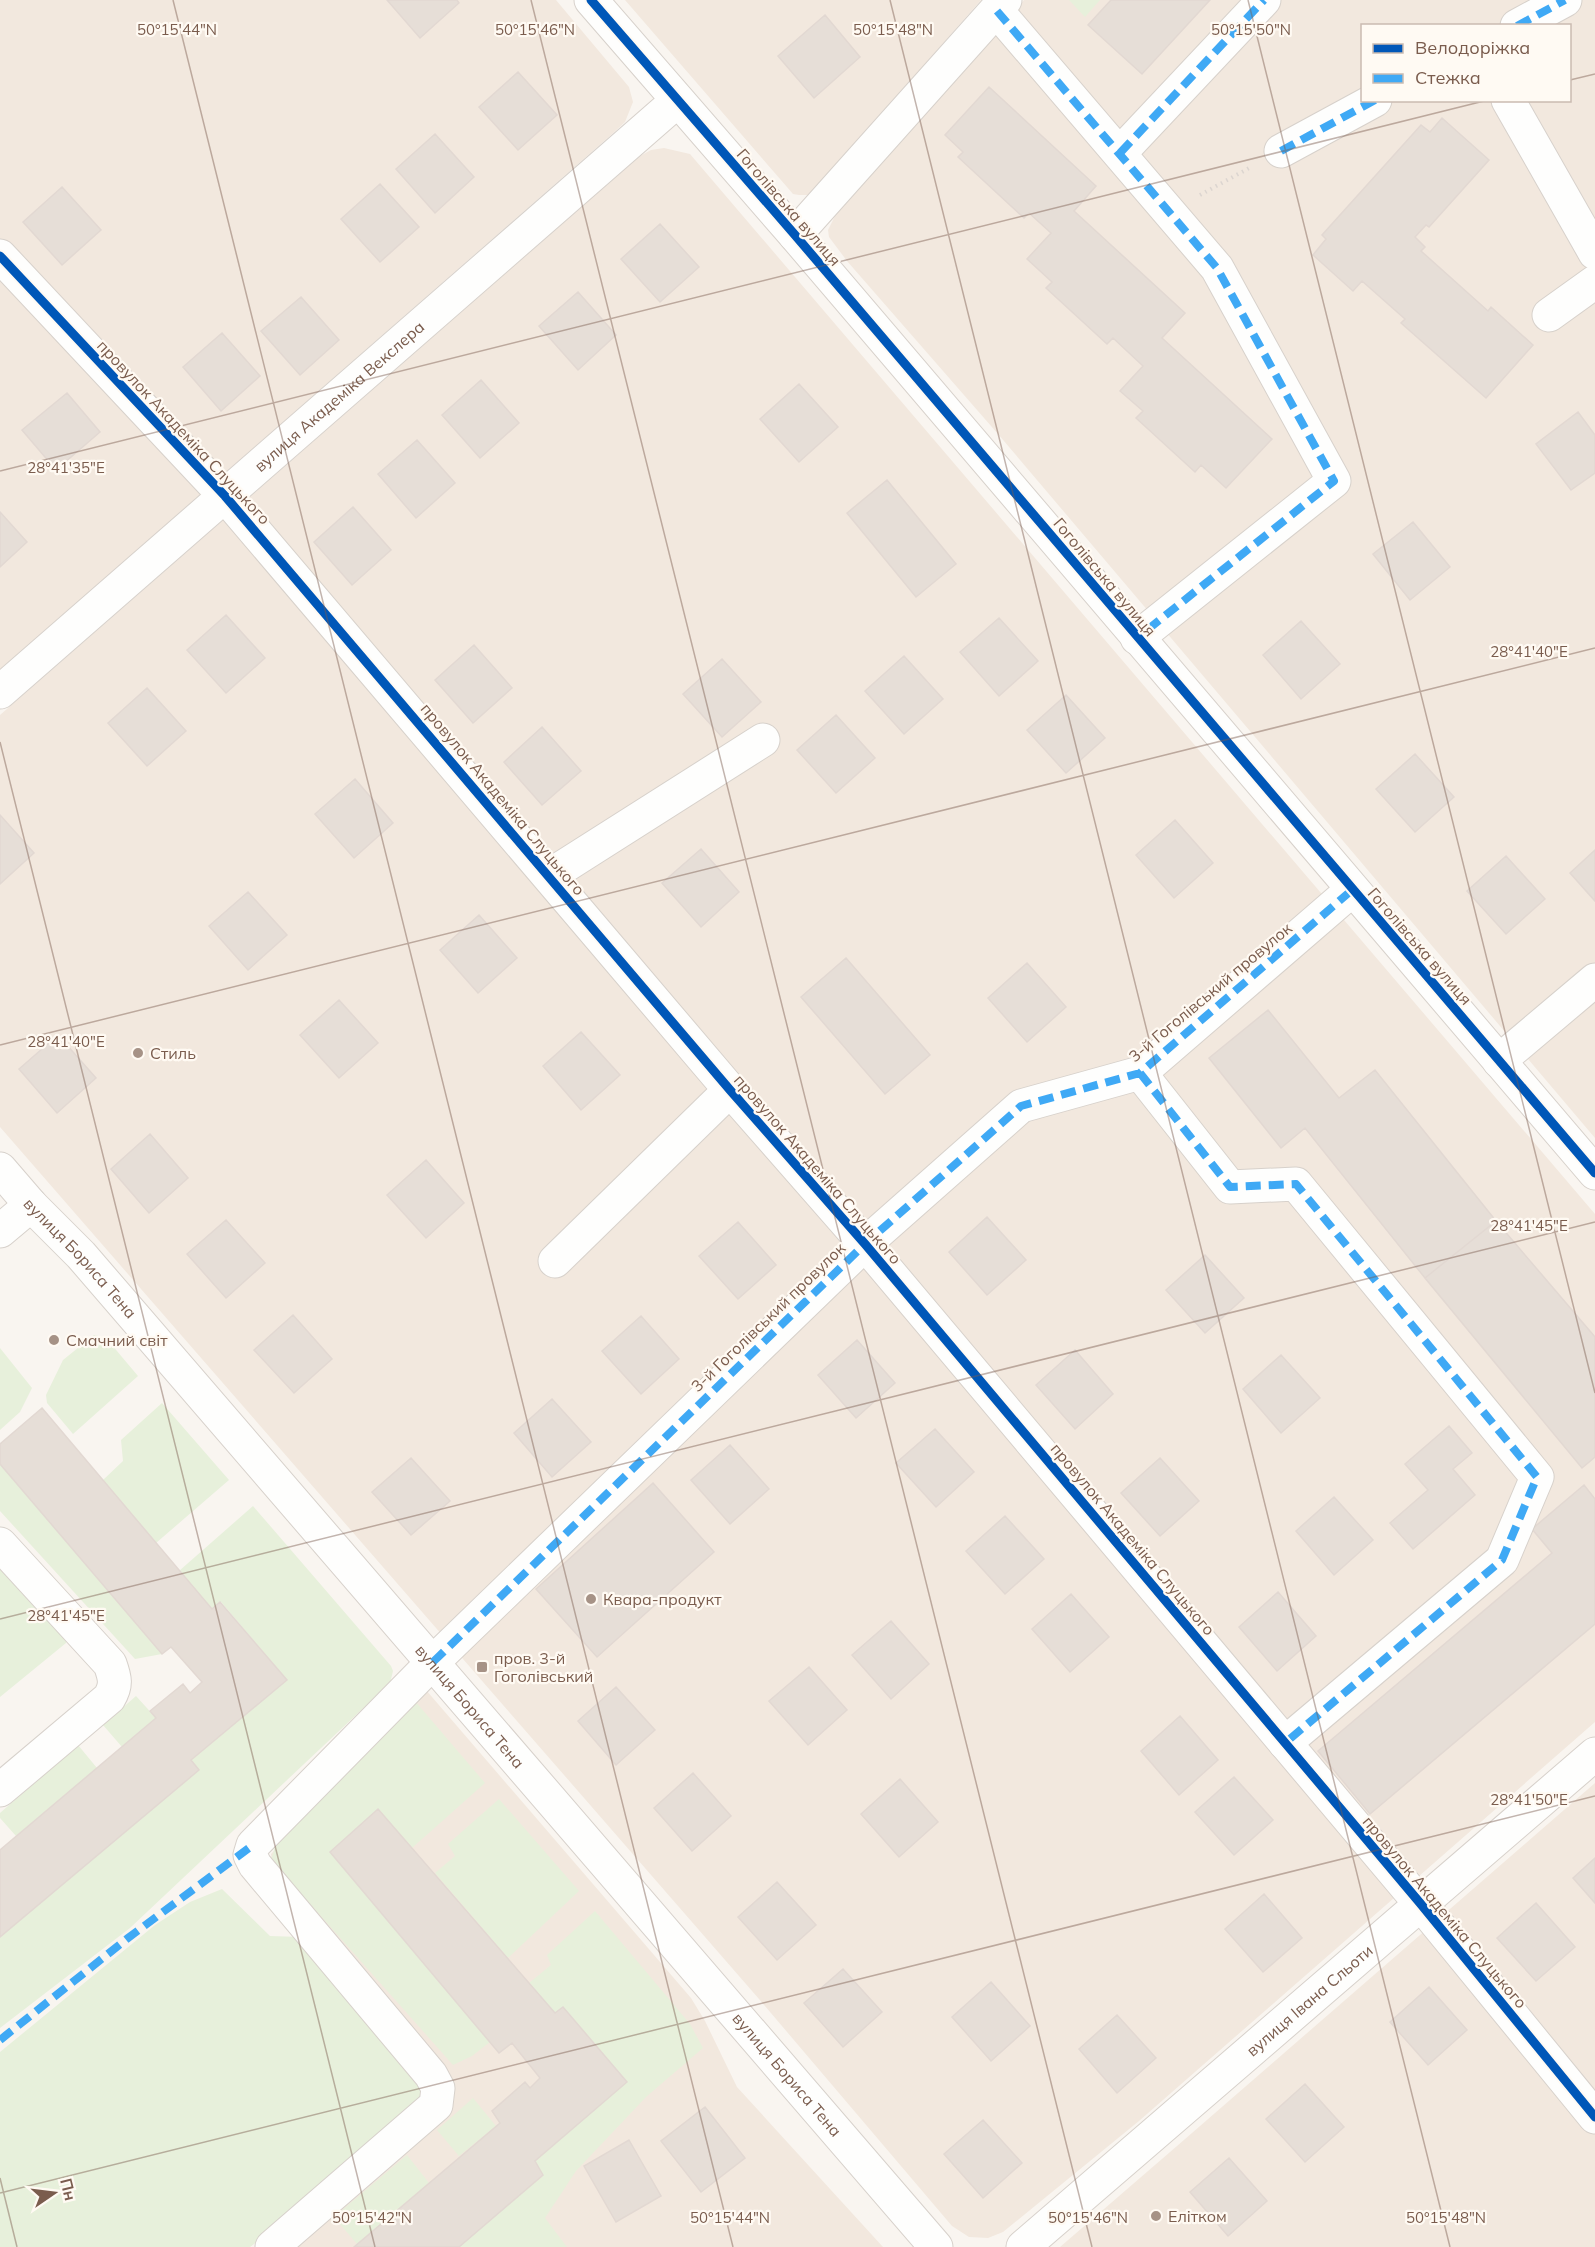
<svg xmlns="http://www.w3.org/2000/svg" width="1595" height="2247" font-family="Mulish,sans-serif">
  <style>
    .residential { fill: #f2e8de; fill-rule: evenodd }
    .green { fill: #e7f0db }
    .building { fill: #e6ded7; stroke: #e2d8d2; stroke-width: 1.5 }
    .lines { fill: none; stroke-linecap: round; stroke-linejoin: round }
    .minor-casing { stroke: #d7d1cb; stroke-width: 35 }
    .path { stroke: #dcd5d0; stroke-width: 4; stroke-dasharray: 1.5 4.5; stroke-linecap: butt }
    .minor { stroke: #fefefd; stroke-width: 33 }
    .quiet { stroke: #3fa9f5; stroke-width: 8; stroke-dasharray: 15 8; stroke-linecap: butt }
    .cycleway-casing { stroke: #fffaf3; stroke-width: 13 }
    .cycleway { stroke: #0057b8; stroke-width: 9 }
    .ticks { fill: none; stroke: #7a5c4d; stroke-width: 1.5; stroke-opacity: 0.45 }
    .poi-dot { fill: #a69286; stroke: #fffaf3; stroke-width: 2 }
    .labels { text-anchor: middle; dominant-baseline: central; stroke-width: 4.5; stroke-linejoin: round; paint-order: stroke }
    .street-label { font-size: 16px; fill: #7a5c4d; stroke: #fffaf3 }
    .poi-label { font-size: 16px; fill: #7a5c4d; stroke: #fffaf3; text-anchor: start }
    .ticks-label { font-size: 15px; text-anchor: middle; fill: #7a5c4d; stroke: #fffaf3; stroke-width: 4.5; stroke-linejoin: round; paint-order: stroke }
  </style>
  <rect width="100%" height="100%" fill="#f9f5f0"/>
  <path class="residential" d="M 0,0 L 556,0 L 629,87 L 633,102 L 625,122 L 611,135 L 0,670 Z
    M 625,0 L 981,0 L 815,190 L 808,195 L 799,195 L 793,194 L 787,187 Z
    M 1024,0 L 1595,0 L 1595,1138 L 998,434 L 847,261 L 829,237 L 828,230 L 837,212 L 926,114 ZM 1362,26 L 1570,26 L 1570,100 L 1362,100 Z
    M 664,148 L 690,154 L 1595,1214 L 1595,1722 L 1139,2121 L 1003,2232 L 988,2238 L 969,2237 L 952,2226 L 759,1999 L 0,1127 L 0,715 L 640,156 L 651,150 Z
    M 426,1690 L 691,1998 L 705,2021 L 737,2087 L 883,2247 L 286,2247 L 452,2104 L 454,2097 L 452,2088 L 273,1871 L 271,1854 Z
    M 1595,1783 L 1595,2247 L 1060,2247 L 1177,2146 Z"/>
  <path class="green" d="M 1069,0 L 1100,0 L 1085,17 Z
    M 94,1335 L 106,1338 L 138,1376 L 73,1434 L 47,1403 L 46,1395 L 63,1360 Z
    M 0,1348 L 32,1388 L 20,1412 L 0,1430 Z
    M 162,1403 L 229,1480 L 156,1543 L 103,1480 L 123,1461 L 121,1440 Z
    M 0,1464 L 162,1654 L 135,1659 L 0,1511 Z
    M 253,1506 L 391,1666 L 393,1671 L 390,1683 L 130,1928 L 0,2028 L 0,1937 L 198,1770 L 191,1760 L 287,1680 L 221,1602 L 212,1609 L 179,1571 Z
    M 0,1558 L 68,1637 L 66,1643 L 0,1697 Z
    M 409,1694 L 485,1783 L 412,1848 L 378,1809 L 330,1852 L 490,2042 L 472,2056 L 453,2065 L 271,1860 L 277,1840 Z
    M 136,1696 L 156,1718 L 122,1747 L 103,1725 Z
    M 78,1745 L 97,1768 L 16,1836 L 0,1818 L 0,1813 Z
    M 499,1799 L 579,1891 L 508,1958 L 435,1873 L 455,1856 L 448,1844 Z
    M 222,1889 L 270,1936 L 301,1937 L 423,2087 L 422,2101 L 304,2206 L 250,2247 L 0,2247 L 0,2052 L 155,1925 L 190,1902 Z
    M 595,1911 L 690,2024 L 703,2048 L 646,2097 L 576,2171 L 545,2218 L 567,2247 L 459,2247 L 543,2175 L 535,2161 L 563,2007 L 555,2013 L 529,1983 L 551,1965 L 547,1955 Z
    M 473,2098 L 496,2126 L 459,2156 L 437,2130 Z
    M 407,2155 L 429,2183 L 357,2244 L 334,2217 Z"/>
  <path class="building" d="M 387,0 L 457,0 L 459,3 L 420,38 Z
    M 1111,0 L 1210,0 L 1142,74 L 1088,25 Z
    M 825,15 L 860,57 L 814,98 L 778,56 Z
    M 518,72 L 557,115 L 518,150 L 479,107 Z
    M 989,87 L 1096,186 L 1074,211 L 1185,313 L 1162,338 L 1272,439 L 1226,488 L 1201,465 L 1195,472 L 1136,418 L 1143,411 L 1120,391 L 1143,366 L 1113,338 L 1107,344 L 1046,288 L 1052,282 L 1027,259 L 1051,233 L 1029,213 L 1024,218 L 958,157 L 963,152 L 945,135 Z
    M 1442,118 L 1489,160 L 1429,227 L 1426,225 L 1415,237 L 1425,247 L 1421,251 L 1488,311 L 1491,307 L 1533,345 L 1486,398 L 1401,323 L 1405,319 L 1362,281 L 1353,291 L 1313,255 L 1326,239 L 1322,235 L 1421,125 L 1430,132 Z
    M 435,134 L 474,177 L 435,213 L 396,169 Z
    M 380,184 L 419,227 L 380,262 L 341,219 Z
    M 62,187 L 101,230 L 62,265 L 23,222 Z
    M 660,224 L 699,267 L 660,302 L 621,259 Z
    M 578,292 L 616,335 L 578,370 L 539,326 Z
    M 301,297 L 339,340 L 300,375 L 261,331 Z
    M 222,333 L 260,376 L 221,411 L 183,367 Z
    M 481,380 L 519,423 L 480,458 L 442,415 Z
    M 799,384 L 838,427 L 799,462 L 760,419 Z
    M 67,393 L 100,432 L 56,470 L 22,430 Z
    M 1578,412 L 1595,435 L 1595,473 L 1571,490 L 1536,444 Z
    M 417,440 L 455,483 L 416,518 L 378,474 Z
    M 887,480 L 956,564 L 916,597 L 847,513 Z
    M 353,507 L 391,550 L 352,585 L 314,542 Z
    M 0,512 L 27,542 L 0,567 Z
    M 1413,522 L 1450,567 L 1410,600 L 1373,554 Z
    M 226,615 L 265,658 L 226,693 L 187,650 Z
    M 999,618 L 1038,661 L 999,696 L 960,652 Z
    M 1301,621 L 1340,664 L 1301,699 L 1263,655 Z
    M 474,645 L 512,688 L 473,723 L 435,680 Z
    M 904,656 L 943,699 L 904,734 L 865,691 Z
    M 722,659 L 761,702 L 722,737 L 683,694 Z
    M 147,688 L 186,731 L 147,766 L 108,723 Z
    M 1066,695 L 1105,738 L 1066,773 L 1027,730 Z
    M 836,715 L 875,758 L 836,793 L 797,750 Z
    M 542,727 L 581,771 L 542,805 L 504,762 Z
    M 1415,754 L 1454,797 L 1415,832 L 1376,789 Z
    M 355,779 L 393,823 L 354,858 L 315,814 Z
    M 0,815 L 34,853 L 0,884 Z
    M 1175,820 L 1213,863 L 1174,898 L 1136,855 Z
    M 701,849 L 739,892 L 701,927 L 662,883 Z
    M 1595,850 L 1595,901 L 1570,873 Z
    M 1506,856 L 1545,899 L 1506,934 L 1467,891 Z
    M 248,892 L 287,935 L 248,970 L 209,926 Z
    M 479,915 L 517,958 L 478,993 L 440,950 Z
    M 846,958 L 930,1055 L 885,1094 L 801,997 Z
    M 1027,963 L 1066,1007 L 1027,1042 L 988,998 Z
    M 339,1000 L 378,1043 L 339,1078 L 300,1035 Z
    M 1268,1010 L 1339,1098 L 1375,1070 L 1496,1221 L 1425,1278 L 1305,1128 L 1281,1148 L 1209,1058 Z
    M 581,1032 L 620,1075 L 581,1110 L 543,1066 Z
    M 58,1035 L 96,1078 L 57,1113 L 19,1069 Z
    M 150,1134 L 188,1178 L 149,1213 L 111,1169 Z
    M 426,1160 L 464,1203 L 426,1238 L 387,1195 Z
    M 987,1217 L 1026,1260 L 987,1295 L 949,1252 Z
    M 226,1220 L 265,1263 L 226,1298 L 187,1254 Z
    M 1496,1221 L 1595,1337 L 1595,1457 L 1582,1468 L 1425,1278 Z
    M 738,1222 L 776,1265 L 738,1299 L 699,1256 Z
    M 1205,1255 L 1244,1298 L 1205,1333 L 1166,1290 Z
    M 293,1315 L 332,1359 L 294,1393 L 254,1350 Z
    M 641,1316 L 679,1359 L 641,1394 L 602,1351 Z
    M 857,1340 L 895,1383 L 856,1418 L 818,1375 Z
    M 1075,1350 L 1113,1394 L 1075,1429 L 1036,1385 Z
    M 1281,1355 L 1320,1398 L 1281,1433 L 1243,1389 Z
    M 552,1399 L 591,1442 L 552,1477 L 514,1433 Z
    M 42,1408 L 212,1609 L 220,1602 L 287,1680 L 191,1760 L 199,1770 L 0,1937 L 0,1850 L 156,1718 L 150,1711 L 183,1684 L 190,1693 L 202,1682 L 171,1647 L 162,1654 L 0,1464 L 0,1444 Z
    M 1449,1426 L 1472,1453 L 1453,1469 L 1475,1495 L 1413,1549 L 1390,1523 L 1428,1490 L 1405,1464 Z
    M 935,1429 L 974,1472 L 936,1507 L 896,1463 Z
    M 730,1445 L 769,1489 L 730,1524 L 691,1480 Z
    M 411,1458 L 450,1501 L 411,1535 L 372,1492 Z
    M 1160,1458 L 1199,1501 L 1160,1536 L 1121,1493 Z
    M 653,1483 L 714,1552 L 597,1657 L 536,1589 Z
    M 1584,1485 L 1595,1499 L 1595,1624 L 1370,1814 L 1318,1751 L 1552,1553 L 1532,1529 Z
    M 1334,1497 L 1373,1540 L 1334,1575 L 1296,1531 Z
    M 1005,1516 L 1044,1559 L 1005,1594 L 966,1551 Z
    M 1278,1592 L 1316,1636 L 1277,1671 L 1239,1627 Z
    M 1071,1594 L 1109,1637 L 1070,1672 L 1032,1629 Z
    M 891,1621 L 929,1664 L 891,1699 L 852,1655 Z
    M 809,1667 L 847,1710 L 808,1745 L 769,1701 Z
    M 616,1687 L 655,1730 L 616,1765 L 578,1721 Z
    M 1180,1716 L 1218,1760 L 1179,1795 L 1141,1751 Z
    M 693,1773 L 731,1816 L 692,1851 L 654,1808 Z
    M 1234,1777 L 1273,1820 L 1234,1855 L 1195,1812 Z
    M 900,1779 L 938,1822 L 899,1857 L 861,1814 Z
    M 378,1809 L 555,2013 L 563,2007 L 627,2082 L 535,2161 L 543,2175 L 459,2247 L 354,2247 L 500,2123 L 492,2111 L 525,2082 L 530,2088 L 540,2078 L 512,2043 L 499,2053 L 330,1852 Z
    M 1595,1858 L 1595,1903 L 1573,1878 Z
    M 777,1882 L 816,1925 L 777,1960 L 738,1917 Z
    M 1264,1894 L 1302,1938 L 1263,1972 L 1225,1929 Z
    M 1536,1903 L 1575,1947 L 1536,1981 L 1497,1938 Z
    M 843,1969 L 882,2012 L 843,2047 L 804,2003 Z
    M 991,1982 L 1030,2026 L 991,2061 L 952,2017 Z
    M 1429,1987 L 1467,2030 L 1428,2065 L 1390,2022 Z
    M 1117,2015 L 1156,2058 L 1117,2093 L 1079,2049 Z
    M 1305,2084 L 1344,2127 L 1305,2162 L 1266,2119 Z
    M 705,2107 L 745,2158 L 701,2192 L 661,2141 Z
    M 983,2120 L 1022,2163 L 983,2198 L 944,2154 Z
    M 629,2140 L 661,2196 L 616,2222 L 584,2166 Z
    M 1229,2158 L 1267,2201 L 1228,2236 L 1190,2192 Z"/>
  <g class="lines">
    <g class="minor-casing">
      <g id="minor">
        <path d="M 591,0 L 795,235 L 1595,1173"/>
        <path d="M 997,11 L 1217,268 L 1334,481 L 1137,638"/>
        <path d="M 1517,26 L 1565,0"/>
        <path d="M 1508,100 L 1595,253"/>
        <path d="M 1281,151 L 1375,100"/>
        <path d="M 1120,153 L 1264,0"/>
        <path d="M 795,235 L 1005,0"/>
        <path d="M 0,256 L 225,496 L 730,1090 L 865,1244 L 1420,1903 L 1595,2117"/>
        <path d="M 1549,315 L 1595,282"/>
        <path id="s1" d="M 0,692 L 677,101"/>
        <path d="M 549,876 L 763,740"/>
        <path d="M 1499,1061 L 1595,980"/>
        <path d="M 1140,1073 L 1230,1187 L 1296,1184 L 1537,1477 L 1502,1560 L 1285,1743"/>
        <path id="s2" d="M 0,1169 L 31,1205 L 81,1255 L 936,2247"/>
        <path d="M 0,1231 L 31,1205"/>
        <path d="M 555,1261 L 730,1090"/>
        <path d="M 0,1544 L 110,1664 C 115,1678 117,1685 109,1698 L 0,1790"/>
        <path d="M 272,2247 L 436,2105 L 438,2088 L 431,2075 L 255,1865 L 250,1855 L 253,1845 L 433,1662 L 865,1244 L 1021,1106 L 1140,1073 L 1352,890"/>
        <path id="s3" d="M 1023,2247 L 1595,1754"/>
      </g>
    </g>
    <path class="path" d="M 1200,195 L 1251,167"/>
    <use href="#minor" class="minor"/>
    <path class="quiet" d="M 997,11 L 1217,268 L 1334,481 L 1137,638
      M 1517,26 L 1565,0
      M 1281,151 L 1375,100
      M 1120,153 L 1264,0
      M 1140,1073 L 1230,1187 L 1296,1184 L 1537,1477 L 1502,1560 L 1285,1743
      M 433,1662 L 865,1244 L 1021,1106 L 1140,1073 L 1352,890
      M 0,2040 L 128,1938 L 253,1845"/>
    <g class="cycleway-casing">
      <path id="cycleway" d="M 591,0 L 795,235 L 1595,1173
        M 0,256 L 225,496 L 730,1090 L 865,1244 L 1420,1903 L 1595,2117"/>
    </g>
    <use href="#cycleway" class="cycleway"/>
  </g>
  <path class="ticks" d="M 173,0 L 733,2247M 531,0 L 1092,2247M 890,0 L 1450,2247M 1248,0 L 1595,1393M 1570,80 L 1595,74M 0,471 L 1488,100M 0,742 L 375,2247M 0,1045 L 1595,648M 0,1619 L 1595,1222M 0,2178 L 17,2247M 0,2193 L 1595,1796"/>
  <g class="poi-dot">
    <circle cx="138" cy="1053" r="6"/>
    <circle cx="54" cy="1340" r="6"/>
    <circle cx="591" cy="1599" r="6"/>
    <rect x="476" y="1661" width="12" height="12" rx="3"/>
    <circle cx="1156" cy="2216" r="6"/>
  </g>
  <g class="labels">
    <g class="street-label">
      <text transform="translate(789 207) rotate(49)">Гоголівська вулиця</text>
      <text stroke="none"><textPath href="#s1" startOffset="450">вулиця Академіка Векслера</textPath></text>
      <text transform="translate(184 432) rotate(47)">провулок Академіка Слуцького</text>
      <text transform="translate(1105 577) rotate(50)">Гоголівська вулиця</text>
      <text transform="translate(503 799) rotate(50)">провулок Академіка Слуцького</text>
      <text transform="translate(1420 946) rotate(49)">Гоголівська вулиця</text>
      <text transform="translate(1210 992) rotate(-40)">3-й Гоголівський провулок</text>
      <text transform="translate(818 1169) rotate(49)">провулок Академіка Слуцького</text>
      <text stroke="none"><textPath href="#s2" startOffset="120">вулиця Бориса Тена</textPath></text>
      <text transform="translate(768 1317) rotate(-44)">3-й Гоголівський провулок</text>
      <text transform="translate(1133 1539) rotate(50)">провулок Академіка Слуцького</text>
      <text stroke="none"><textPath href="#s2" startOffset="714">вулиця Бориса Тена</textPath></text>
      <text transform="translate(1445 1912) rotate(50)">провулок Академіка Слуцького</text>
      <text stroke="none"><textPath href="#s3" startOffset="378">вулиця Івана Сльоти</textPath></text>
      <text stroke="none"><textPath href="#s2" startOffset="1200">вулиця Бориса Тена</textPath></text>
    </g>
    <g class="poi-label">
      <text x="150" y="1053">Стиль</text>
      <text x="66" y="1340">Смачний світ</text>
      <text x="603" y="1599">Квара-продукт</text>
      <text x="494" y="1658">пров. 3-й<tspan x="494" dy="18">Гоголівський</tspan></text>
      <text x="1168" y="2216">Елітком</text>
    </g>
  </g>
  <g class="ticks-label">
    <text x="177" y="35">50°15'44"N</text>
    <text x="535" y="35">50°15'46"N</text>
    <text x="893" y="35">50°15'48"N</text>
    <text x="1251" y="35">50°15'50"N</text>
    <text x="66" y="473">28°41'35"E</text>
    <text x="1529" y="657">28°41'40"E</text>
    <text x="66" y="1047">28°41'40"E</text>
    <text x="1529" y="1231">28°41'45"E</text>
    <text x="66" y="1621">28°41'45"E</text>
    <text x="1529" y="1805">28°41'50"E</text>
    <text x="372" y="2223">50°15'42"N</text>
    <text x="730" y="2223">50°15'44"N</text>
    <text x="1088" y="2223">50°15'46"N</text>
    <text x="1446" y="2223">50°15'48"N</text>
  </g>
  <rect x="1361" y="24" width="210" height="78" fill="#fffaf3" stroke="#cabbb1" stroke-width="1.5"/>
  <rect x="1373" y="44" width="30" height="9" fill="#0057b8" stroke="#cabbb1" stroke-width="1.5"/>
  <text x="1415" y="54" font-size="18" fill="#7a5c4d">Велодоріжка</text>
  <rect x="1373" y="74" width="30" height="9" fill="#3fa9f5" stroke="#cabbb1" stroke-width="1.5"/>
  <text x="1415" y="84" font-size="18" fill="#7a5c4d">Стежка</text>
  <g transform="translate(54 2193) rotate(76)" stroke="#fffaf3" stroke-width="4.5" paint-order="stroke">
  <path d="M0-4.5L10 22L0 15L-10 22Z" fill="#7a5c4d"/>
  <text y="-9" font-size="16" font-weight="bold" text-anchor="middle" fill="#7a5c4d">Пн</text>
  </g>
</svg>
